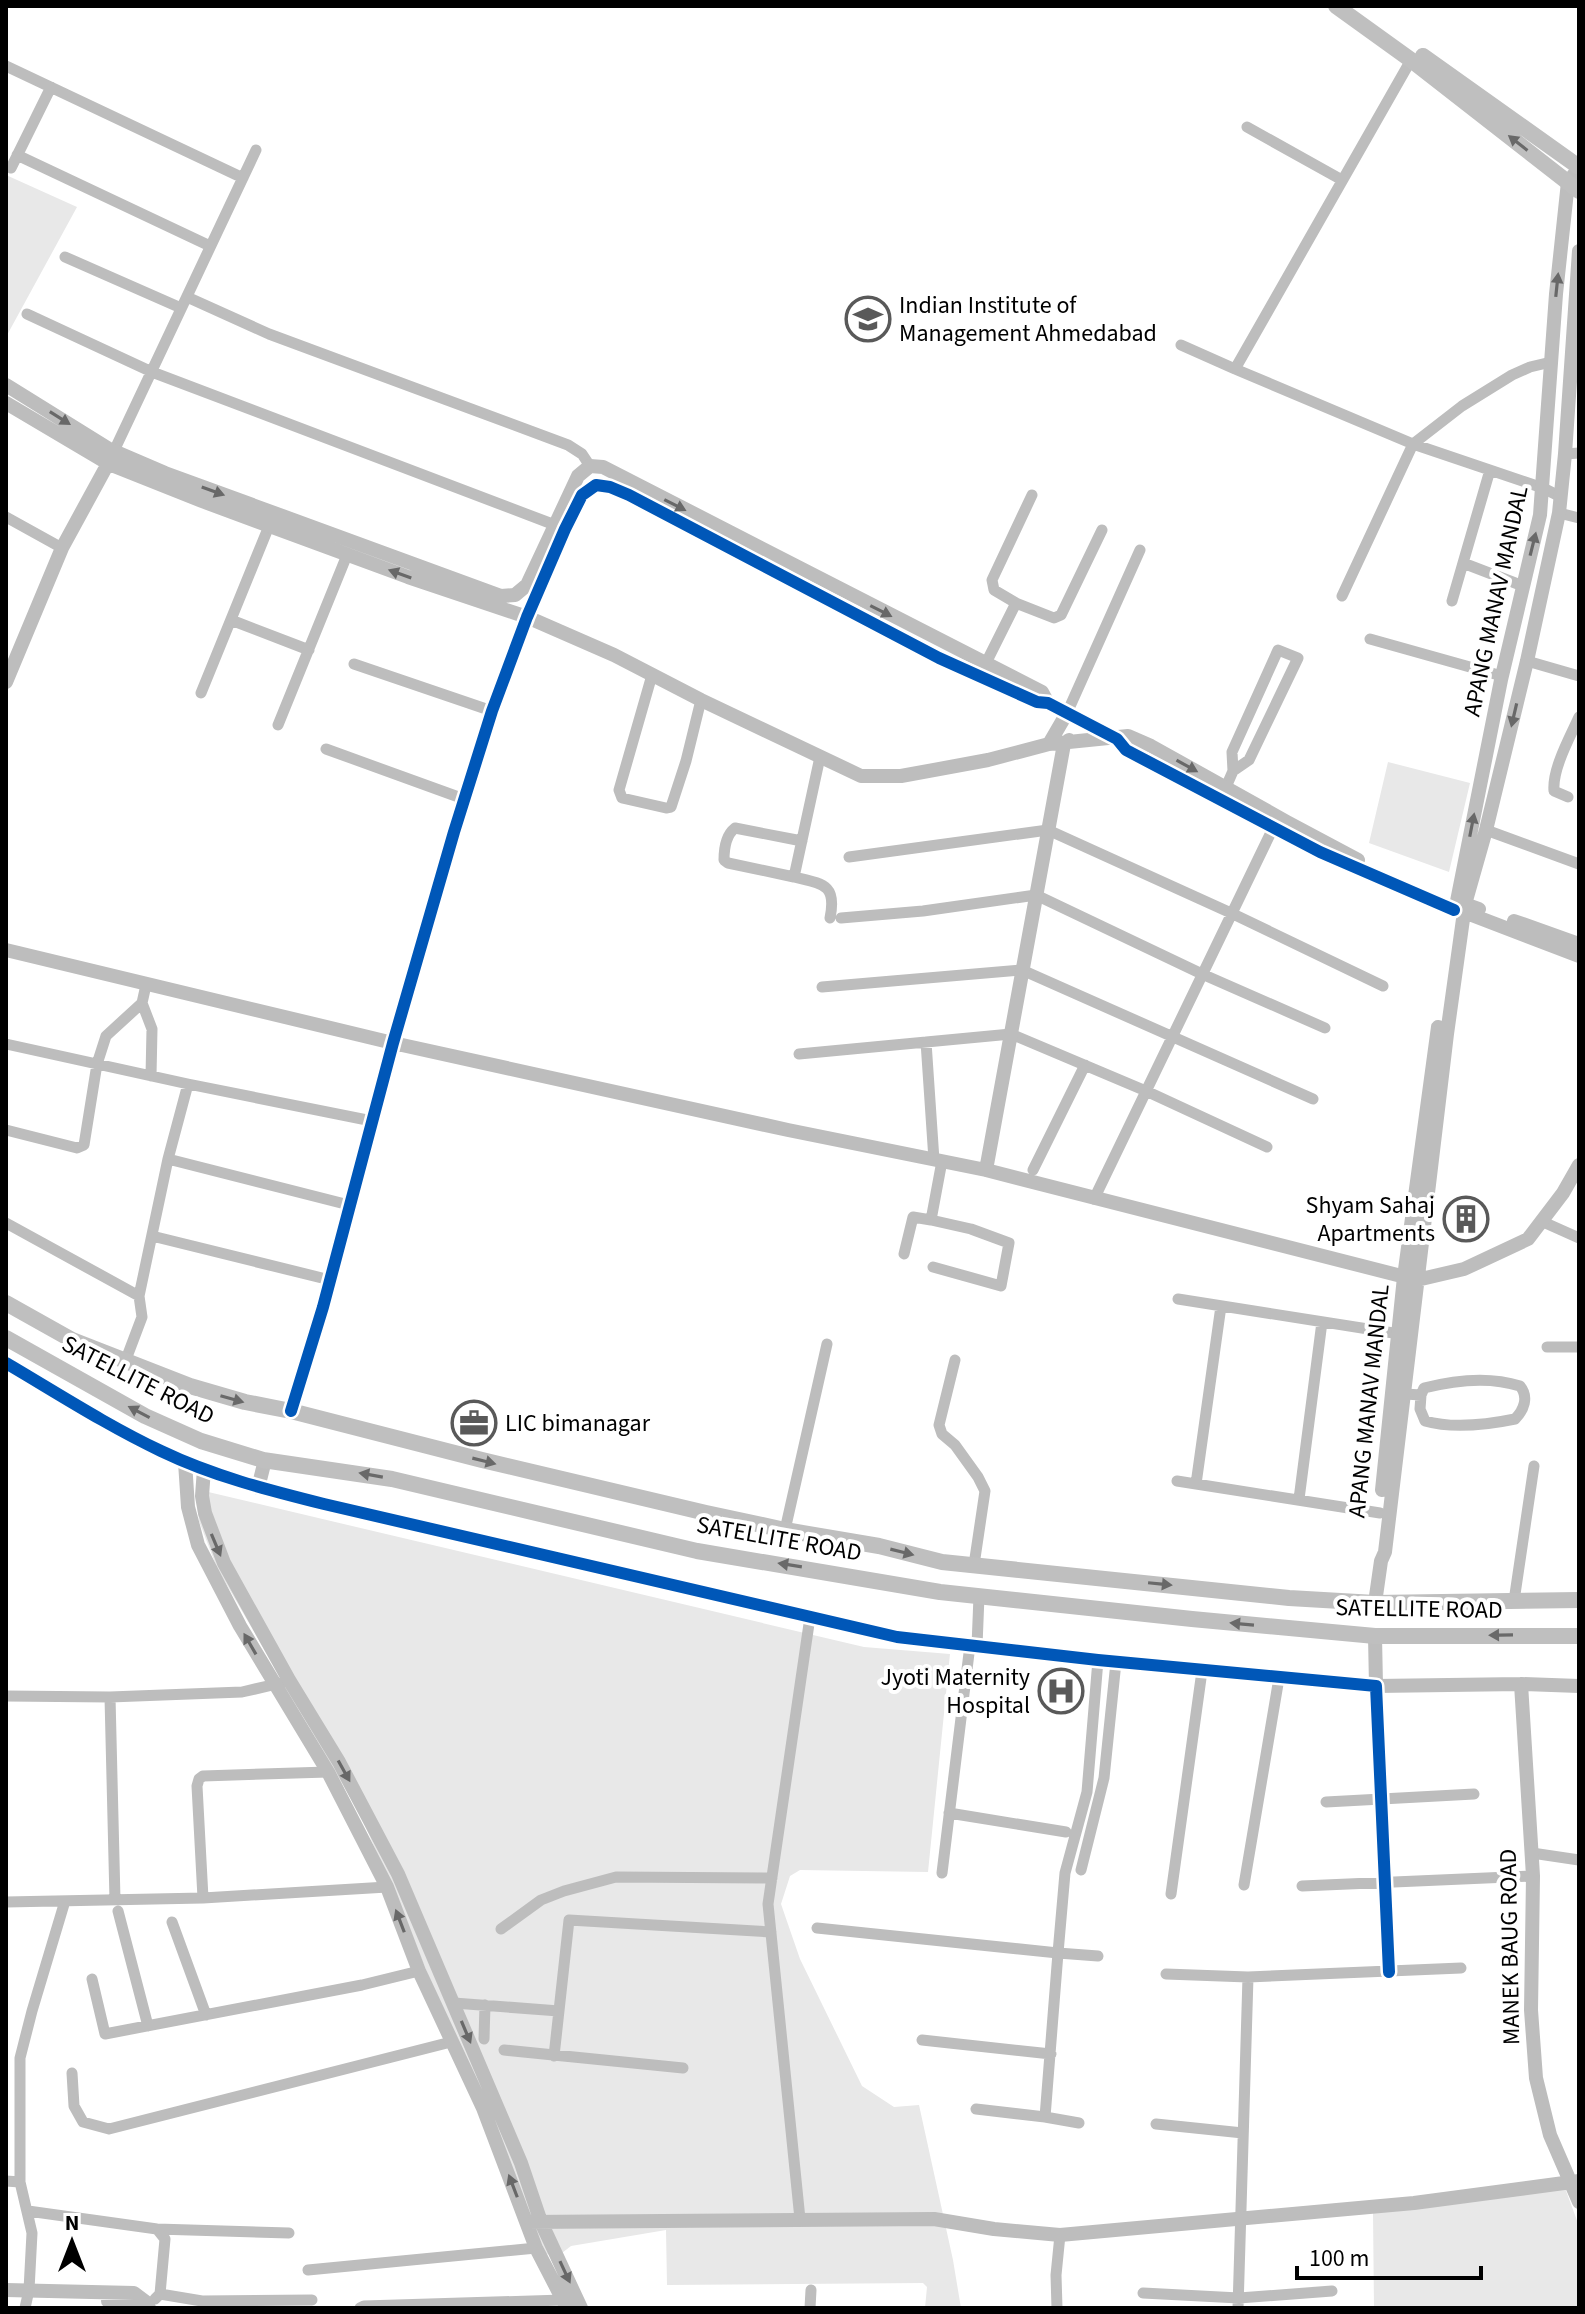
<svg xmlns="http://www.w3.org/2000/svg" width="1585" height="2314" font-family="'Source Sans 3',sans-serif">
  <style>
    .green { fill: #e8e8e8 }
    .lines { fill: none; stroke-linecap: round; stroke-linejoin: round }
    .minor { stroke: #bdbdbd; stroke-width: 11 }
    .tertiary { stroke: #bdbdbd; stroke-width: 14 }
    .secondary { stroke: #bfbfbf; stroke-width: 16 }
    .cycleway-casing { stroke: #fff; stroke-width: 17 }
    .cycleway { stroke: #0057b8; stroke-width: 12 }
    .oneway { fill: #696969 }
    .oneway2 { fill: #686868 }
    .labels { text-anchor: middle; dominant-baseline: central; stroke-width: 8; stroke-linejoin: round; paint-order: stroke }
    .poi-label { font-size: 24px; fill: #000; stroke: #fff; text-anchor: start }
    .street-label { font-size: 24px; fill: #000; stroke: #fff }
  </style>
  <rect width="100%" height="100%" fill="#fff"/>
  <path class="green" d="M 6,175 L 77,207 L 6,337 Z
    M 1388,762 L 1470,783 L 1449,872 L 1369,843 Z
    M 204,1491 L 864,1647 L 950,1654 L 928,1872 L 800,1870 L 790,1876 L 781,1904 L 800,1959 L 862,2086 L 894,2107 L 919,2105 L 953,2260 L 961,2308 L 925,2308 L 927,2287 L 923,2283 L 667,2285 L 666,2230 L 571,2246 L 558,2256 L 546,2254 L 362,1818 L 217,1568 L 199,1521 L 196,1494 Z
    M 1565,2188 L 1579,2226 L 1579,2308 L 1374,2308 L 1373,2213 Z"/>
  <g class="lines">
    <path class="minor" d="M 1411,60 L 1235,369 L 1413,444 L 1543,488 L 1561,497
      M 6,66 L 243,178
      M 1247,127 L 1342,180
      M 17,155 L 210,246
      M 11,168 L 51,87
      M 65,257 L 181,308
      M 187,297 L 269,334 L 568,445 L 582,454 L 590,466
      M 27,314 L 152,372 L 555,525
      M 1181,345 L 1235,369
      M 114,451 L 256,150
      M 1565,454 L 1579,453
      M 1559,513 L 1579,518
      M 6,517 L 62,548
      M 1463,563 L 1490,470
      M 1342,596 L 1413,444 L 1462,406 L 1512,375 L 1530,367 L 1551,362
      M 1452,601 L 1463,563 L 1523,586
      M 1016,603 L 1054,618 L 1061,615 L 1102,530
      M 231,620 L 309,650
      M 1370,639 L 1502,676
      M 1527,661 L 1579,676
      M 354,664 L 492,711
      M 985,665 L 1016,603 L 994,590 L 992,580 L 1032,495
      M 652,675 L 619,790 L 622,798 L 666,808 L 671,807 L 686,761 L 701,700
      M 201,693 L 269,526
      M 1067,713 L 1140,550
      M 278,725 L 347,555
      M 326,749 L 464,799
      M 1226,787 L 1233,771 L 1232,752 L 1278,650 L 1298,658 L 1249,760 L 1233,771
      M 1568,797 L 1554,791 C 1552,769 1570,737 1579,717
      M 1486,830 L 1579,864
      M 802,841 L 735,828 C 726,835 724,850 724,860 L 728,863 L 794,877 L 820,757
      M 849,857 L 1048,830 L 1231,913 L 1383,986
      M 794,877 C 823,884 837,884 830,918
      M 841,918 L 923,911 L 1036,895 L 1202,974 L 1325,1028
      M 822,987 L 1022,970 L 1313,1099
      M 142,1003 L 152,1029 L 151,1076
      M 926,1042 L 934,1160
      M 6,1044 L 188,1084 L 372,1121
      M 799,1054 L 1011,1034 L 1146,1091 L 1267,1147
      M 6,1130 L 77,1148 L 84,1145 L 97,1064 L 106,1036 L 142,1003 L 146,985
      M 168,1159 L 349,1205
      M 1033,1170 L 1085,1065
      M 1094,1199 L 1276,822
      M 931,1220 L 971,1229 L 1009,1243 L 1001,1286 L 933,1267
      M 1541,1221 L 1579,1238
      M 6,1223 L 139,1296
      M 152,1236 L 330,1280
      M 904,1254 L 913,1217 L 931,1220 L 942,1161
      M 1178,1299 L 1406,1335
      M 1547,1347 L 1579,1347
      M 955,1360 L 939,1425 L 942,1434 L 955,1445 L 978,1477 L 985,1491 L 974,1565
      M 125,1362 L 142,1317 L 139,1296 L 168,1159 L 188,1084
      M 1405,1394 L 1421,1395 L 1424,1388 C 1455,1380 1489,1376 1520,1386 C 1529,1397 1524,1410 1515,1419 C 1486,1425 1453,1429 1425,1421 L 1420,1409 L 1421,1395
      M 1177,1481 L 1380,1513
      M 1196,1484 L 1221,1306
      M 1299,1499 L 1322,1322
      M 785,1530 L 827,1344
      M 1514,1601 L 1534,1466
      M 977,1646 L 979,1596
      M 1098,1660 L 1087,1792 L 1065,1873 L 1058,1953 L 1098,1956
      M 1376,1686 L 1389,1972
      M 6,1696 L 110,1697
      M 1326,1802 L 1474,1794
      M 949,1813 L 1066,1832
      M 1532,1853 L 1579,1860
      M 1081,1870 L 1104,1778 L 1116,1662
      M 942,1873 L 970,1645
      M 1244,1885 L 1279,1678
      M 1302,1886 L 1533,1876
      M 1171,1894 L 1202,1671
      M 203,1898 L 197,1786 L 199,1779 L 203,1776 L 328,1772
      M 115,1900 L 110,1697 L 242,1692 L 281,1683
      M 6,1902 L 203,1898 L 387,1887
      M 118,1911 L 148,2026
      M 172,1922 L 206,2015
      M 817,1928 L 1058,1953 L 1045,2117 L 976,2109
      M 501,1929 L 541,1900 L 564,1891 L 616,1877 L 772,1878
      M 1166,1974 L 1248,1977
      M 92,1979 L 105,2034 L 362,1985 L 419,1971
      M 454,2003 L 559,2011
      M 484,2039 L 485,2005
      M 922,2040 L 1051,2054
      M 504,2050 L 683,2068
      M 554,2056 L 569,1920 L 771,1932
      M 72,2073 L 74,2106 L 83,2122 L 109,2129 L 451,2042
      M 1045,2117 L 1079,2123
      M 1156,2124 L 1243,2133
      M 6,2181 L 20,2182
      M 28,2211 L 157,2229 L 289,2233
      M 800,2219 L 768,1904 L 810,1617
      M 308,2270 L 536,2248
      M 1143,2293 L 1239,2298 L 1332,2291
      M 160,2294 L 202,2301 L 312,2300
      M 155,2299 L 160,2294 L 165,2239 L 157,2229
      M 25,2308 L 29,2290 L 32,2233 L 20,2182 L 20,2058 L 32,2011 L 65,1901
      M 360,2308 L 364,2306 L 563,2300
      M 810,2308 L 811,2290
      M 1057,2308 L 1056,2275 L 1060,2235
      M 1238,2308 L 1248,1977 L 1461,1968"/>
    <path class="tertiary" d="M 6,385 L 109,449 L 165,473 L 501,596 L 515,595 L 527,585 L 578,476 L 590,466 L 603,467 L 1042,692 L 1048,703
      M 6,403 L 109,464 L 202,501 L 408,577 L 527,617 L 614,655 L 701,700 L 861,776 L 901,776 L 988,760 L 1049,744 L 1128,736 L 1151,746 L 1287,822 L 1358,860
      M 6,682 L 62,548 L 111,458
      M 1049,744 L 1067,713
      M 1457,901 L 1501,680 L 1540,515 L 1556,294 L 1568,182 L 1579,168
      M 1479,909 L 1465,904 L 1486,830 L 1527,661 L 1559,513 L 1565,454 L 1579,251
      M 1514,921 L 1579,944
      M 6,950 L 393,1043 L 788,1130 L 986,1170 L 1417,1280 L 1464,1269 L 1528,1239 L 1563,1193 L 1579,1165
      M 986,1170 L 1064,744 L 1069,740
      M 6,1363 C 57,1393 108,1426 161,1451 C 213,1476 268,1490 324,1504 L 897,1637 L 1098,1660 L 1376,1686
      M 291,1411 L 323,1307 L 393,1043 L 454,832 L 492,711 L 527,617 L 565,529 L 582,495 L 596,485 L 610,487 L 629,495 L 939,658 L 1037,702 L 1048,703 L 1117,739 L 1126,750 L 1320,852 L 1454,910
      M 185,1462 L 188,1507 L 198,1545 L 240,1626 L 328,1772 L 387,1887 L 419,1971 L 483,2108 L 536,2248 L 567,2308
      M 204,1469 L 202,1496 L 205,1513 L 224,1563 L 289,1680 L 339,1762 L 398,1874 L 521,2163 L 541,2222 L 581,2308
      M 258,1488 L 265,1460
      M 1382,1490 L 1404,1277 L 1438,1027
      M 1375,1603 L 1381,1561 L 1385,1552 L 1447,1034 L 1464,912 L 1579,956
      M 1375,1636 L 1376,1686 L 1521,1684 L 1579,1686
      M 1521,1684 L 1533,1876 L 1531,2010 L 1536,2078 L 1550,2135 L 1579,2202
      M 527,2222 L 934,2219 L 994,2229 L 1060,2235 L 1414,2203 L 1579,2181
      M 6,2290 L 134,2293 L 146,2302 L 149,2308
      M 108,2301 L 122,2301 L 134,2308"/>
    <path class="secondary" d="M 1336,6 L 1411,60 L 1579,191
      M 1423,56 L 1579,167
      M 6,1303 L 72,1340 L 190,1386 L 245,1402 L 291,1411 L 482,1460 L 706,1513 L 785,1530 L 879,1546 L 942,1562 L 1289,1598 L 1375,1603 L 1579,1600
      M 6,1338 L 145,1416 L 201,1441 L 263,1460 L 392,1479 L 697,1551 L 940,1592 L 1192,1619 L 1375,1636 L 1579,1636"/>
    <g class="cycleway-casing">
      <path id="cycleway" d="M 6,1363 C 57,1393 108,1426 161,1451 C 213,1476 268,1490 324,1504 L 897,1637 L 1098,1660 L 1376,1686 L 1389,1972
        M 291,1411 L 323,1307 L 393,1043 L 454,832 L 492,711 L 527,617 L 565,529 L 582,495 L 596,485 L 610,487 L 629,495 L 939,658 L 1037,702 L 1048,703 L 1117,739 L 1126,750 L 1320,852 L 1454,910"/>
    </g>
    <use href="#cycleway" class="cycleway"/>
  </g>
  <defs><path id="oneway-solid" d="M-6-.8H1V-3.2L6.5 0L1 3.2V.8H-6Z" transform="scale(2)"/></defs>
  <g class="oneway">
    <use href="#oneway-solid" transform="translate(1518 143) rotate(-142)"/>
    <use href="#oneway-solid" transform="translate(232 1399) rotate(16)"/>
    <use href="#oneway-solid" transform="translate(139 1412) rotate(-152)"/>
    <use href="#oneway-solid" transform="translate(484 1461) rotate(14)"/>
    <use href="#oneway-solid" transform="translate(371 1475) rotate(-170)"/>
    <use href="#oneway-solid" transform="translate(902 1552) rotate(14)"/>
    <use href="#oneway-solid" transform="translate(790 1565) rotate(-171)"/>
    <use href="#oneway-solid" transform="translate(1160 1584) rotate(6)"/>
    <use href="#oneway-solid" transform="translate(1242 1624) rotate(-175)"/>
    <use href="#oneway-solid" transform="translate(1501 1635) rotate(179)"/>
  </g>
  <g class="oneway2">
    <use href="#oneway-solid" transform="translate(1557 285) rotate(-84)"/>
    <use href="#oneway-solid" transform="translate(60 418) rotate(32)"/>
    <use href="#oneway-solid" transform="translate(213 491) rotate(20)"/>
    <use href="#oneway-solid" transform="translate(675 505) rotate(27)"/>
    <use href="#oneway-solid" transform="translate(1533 544) rotate(-76)"/>
    <use href="#oneway-solid" transform="translate(400 574) rotate(-160)"/>
    <use href="#oneway-solid" transform="translate(881 611) rotate(27)"/>
    <use href="#oneway-solid" transform="translate(1514 715) rotate(103)"/>
    <use href="#oneway-solid" transform="translate(1187 766) rotate(29)"/>
    <use href="#oneway-solid" transform="translate(1472 825) rotate(-79)"/>
    <use href="#oneway-solid" transform="translate(216 1545) rotate(67)"/>
    <use href="#oneway-solid" transform="translate(250 1644) rotate(-120)"/>
    <use href="#oneway-solid" transform="translate(344 1771) rotate(61)"/>
    <use href="#oneway-solid" transform="translate(400 1921) rotate(-111)"/>
    <use href="#oneway-solid" transform="translate(466 2032) rotate(67)"/>
    <use href="#oneway-solid" transform="translate(513 2186) rotate(-111)"/>
    <use href="#oneway-solid" transform="translate(565 2272) rotate(65)"/>
  </g>
  <defs>
    <g id="university-ring" transform="scale(2.3)"><circle r="9.5" fill="#fff" stroke="#595959" stroke-width="1.5"/><path d="M0-5L7-2L0 1L-7-2ZM-4 1L0 2.5L4 1V4Q0 6-4 4Z" fill="#595959"/></g>
    <g id="building-ring" transform="scale(2.3)"><circle r="9.5" fill="#fff" stroke="#595959" stroke-width="1.5"/><path d="M-4-6H4V6H1V3H-1V6H-4ZM-2.5-4.3h1.7v1.8h-1.7ZM.8-4.3h1.7v1.8H.8ZM-2.5-1h1.7V.8h-1.7ZM.8-1h1.7V.8H.8Z" fill="#595959"/></g>
    <g id="office-ring" transform="scale(2.3)"><circle r="9.5" fill="#fff" stroke="#595959" stroke-width="1.5"/><path d="M-6-3h4V-5.5h4V-3h4V5H-6ZM-1-4.5V-3h2v-1.5ZM-6 0V1H6V0Z" fill="#595959"/></g>
    <g id="hospital-ring" transform="scale(2.3)"><circle r="9.5" fill="#fff" stroke="#595959" stroke-width="1.5"/><path d="M-5-5h3v3.5h4V-5h3V5h-3V1.5h-4V5h-3Z" fill="#595959"/></g>
  </defs>
  <g fill-rule="evenodd">
    <use href="#university-ring" x="868" y="319"/>
    <use href="#building-ring" x="1466" y="1219"/>
    <use href="#office-ring" x="474" y="1423"/>
    <use href="#hospital-ring" x="1061" y="1691"/>
  </g>
  <g class="labels">
    <g class="poi-label">
      <text x="899" y="305">Indian Institute of<tspan x="899" dy="28">Management Ahmedabad</tspan></text>
      <text x="1435" y="1205" text-anchor="end">Shyam Sahaj<tspan x="1435" dy="28">Apartments</tspan></text>
      <text x="505" y="1423">LIC bimanagar</text>
      <text x="1030" y="1677" text-anchor="end">Jyoti Maternity<tspan x="1030" dy="28">Hospital</tspan></text>
    </g>
    <g class="street-label">
      <text transform="translate(1496 601) rotate(-78)">APANG MANAV MANDAL</text>
      <text transform="translate(138 1380) rotate(27)">SATELLITE ROAD</text>
      <text transform="translate(1369 1401) rotate(-84)">APANG MANAV MANDAL</text>
      <text transform="translate(779 1539) rotate(10)">SATELLITE ROAD</text>
      <text transform="translate(1419 1609) rotate(1)">SATELLITE ROAD</text>
      <text transform="translate(1510 1947) rotate(-91)">MANEK BAUG ROAD</text>
    </g>
  </g>
  <rect width="1585" height="2314" fill="none" stroke="#000000" stroke-width="16"/>
  <g transform="translate(72 2242)" stroke="#ffffff" stroke-width="6" paint-order="stroke">
  <path d="M0-6L14 30L0 20L-14 30Z" fill="#000000"/>
  <text y="-12" font-size="22" font-weight="bold" text-anchor="middle" fill="#000000">N</text>
  </g>
  <path d="M1297 2266v12h184v-12" fill="none" stroke="#000000" stroke-width="4"/>
  <text x="1309" y="2266" font-size="24" fill="#000000" stroke="#ffffff" stroke-width="6" paint-order="stroke">100 m</text>
</svg>
